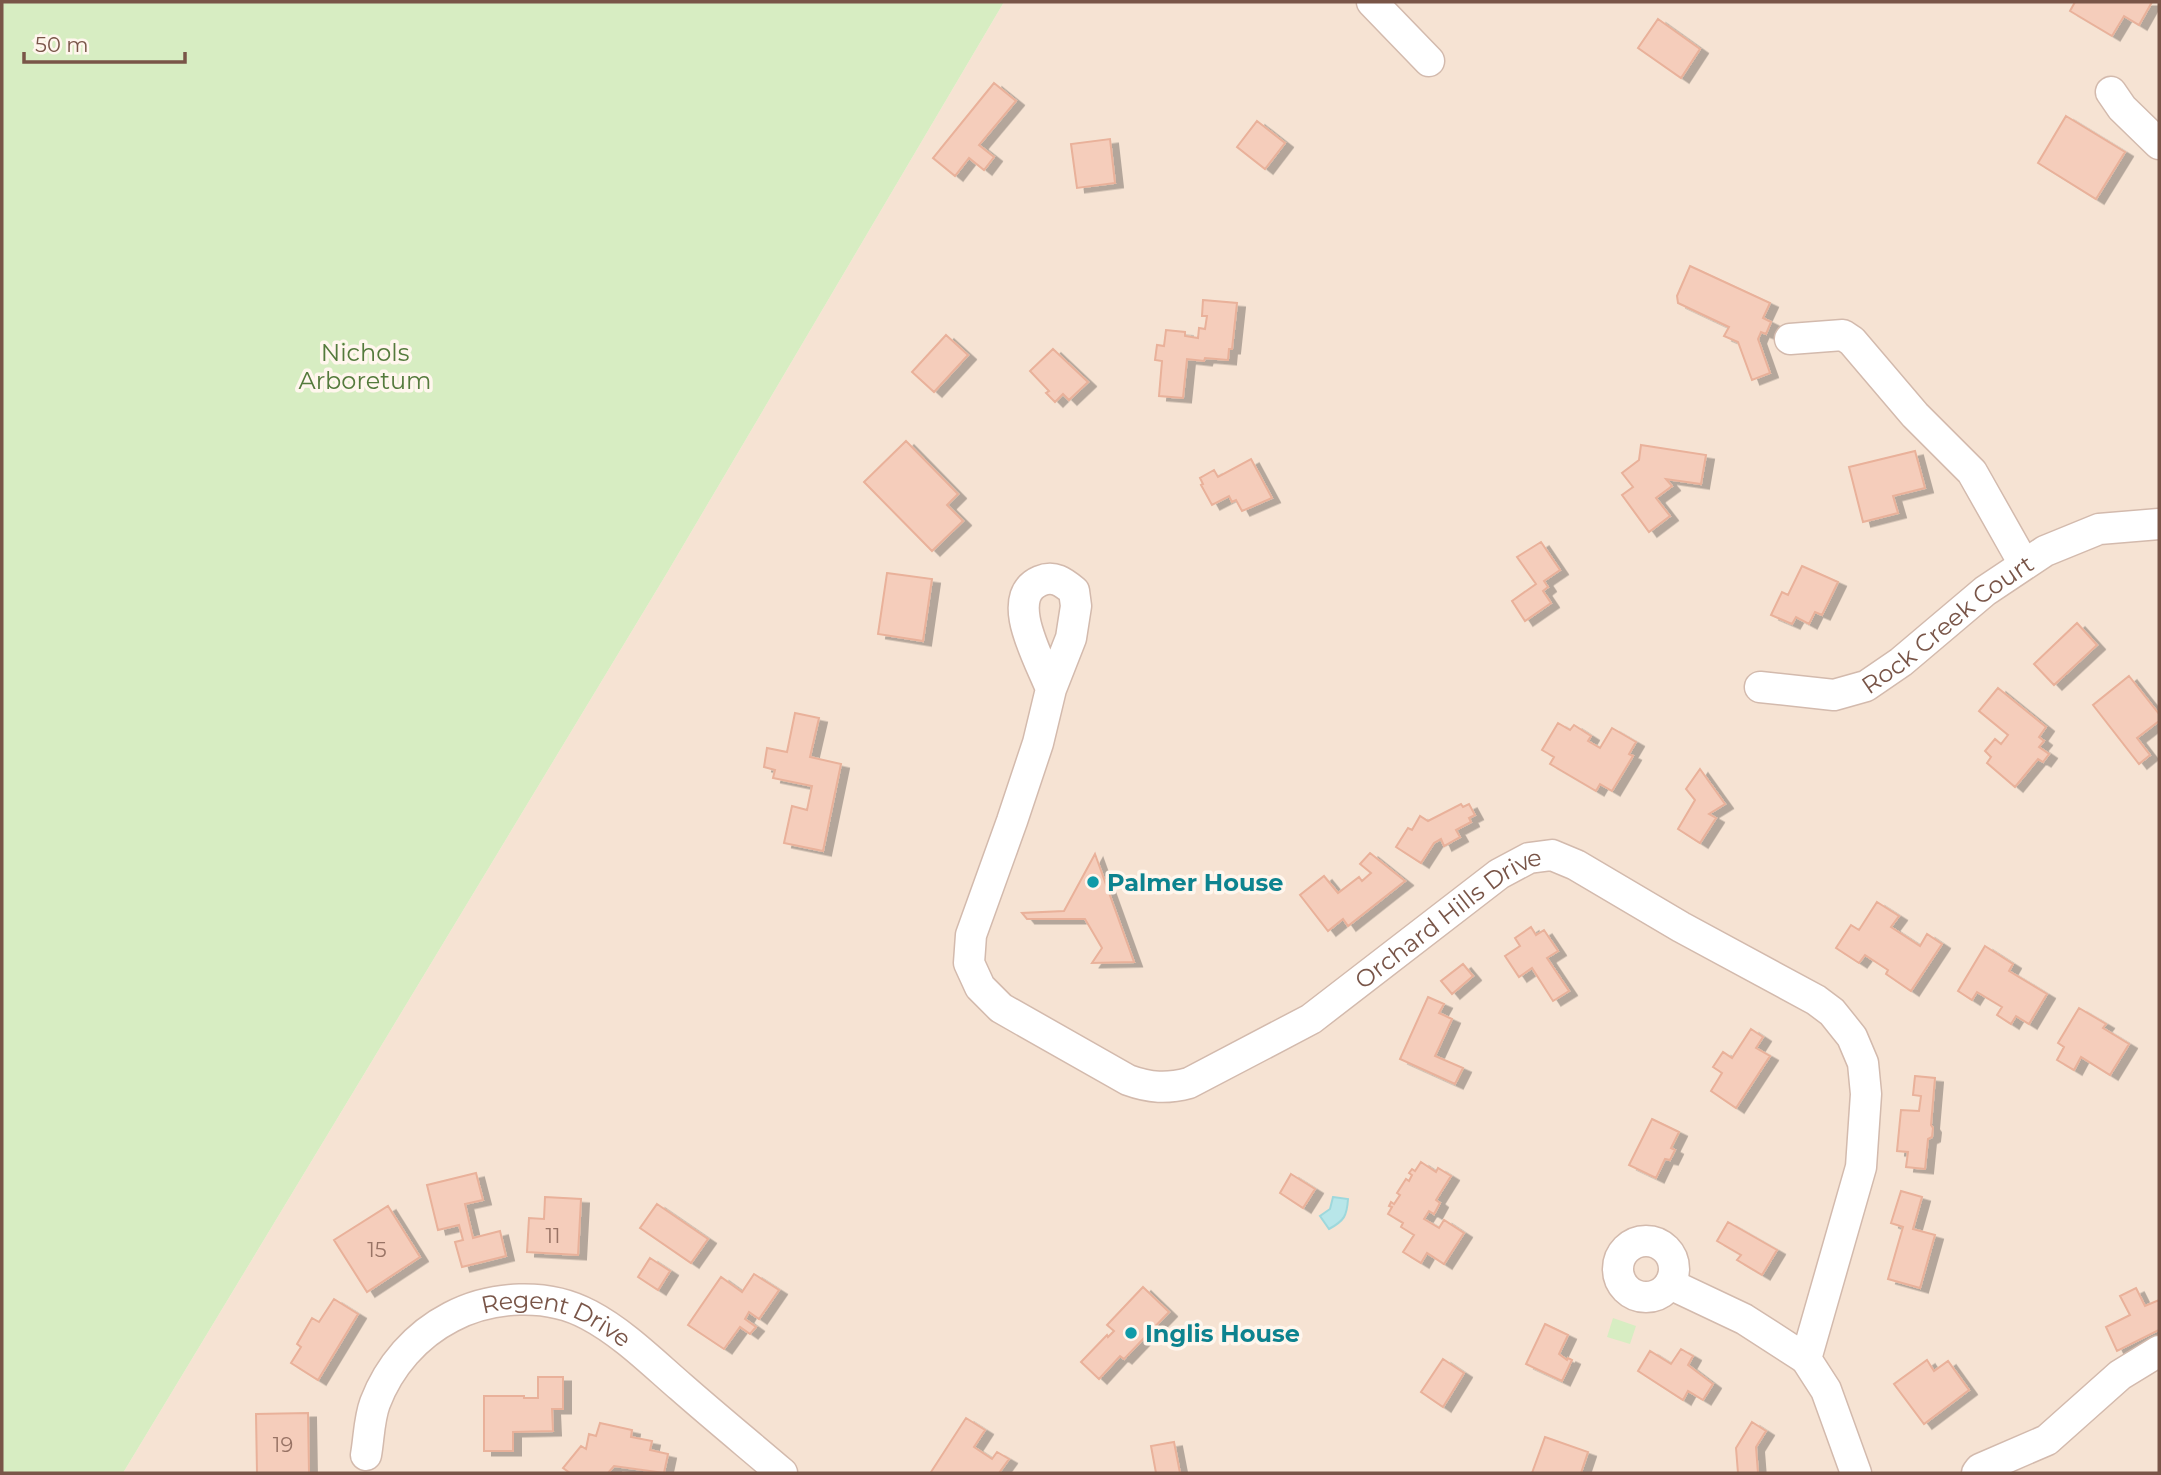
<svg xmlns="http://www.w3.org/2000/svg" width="2161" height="1475" font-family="Montserrat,sans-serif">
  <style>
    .residential { fill: #f6e3d3 }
    .green { fill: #d7edc2 }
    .water { fill: #b8e6e9; stroke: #9ed8dc; stroke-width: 2 }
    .building { fill: #f5cdbb; stroke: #e9b19a; stroke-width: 2; filter: url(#shadow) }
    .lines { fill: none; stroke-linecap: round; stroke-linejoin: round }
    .minor-casing { stroke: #d3baad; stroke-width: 33 }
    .minor { stroke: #fff; stroke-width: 30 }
    .culture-dot { fill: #0f9aa8; stroke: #fff6ed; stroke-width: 2.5 }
    .labels { text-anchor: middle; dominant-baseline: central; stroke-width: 7; stroke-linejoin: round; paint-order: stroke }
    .number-label { font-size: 21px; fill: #987365 }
    .park-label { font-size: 24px; fill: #547a3c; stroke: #fff6ed }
    .street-label { font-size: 24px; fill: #795548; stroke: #fff6ed }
    .culture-label { font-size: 24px; font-weight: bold; fill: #0d838f; stroke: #fff6ed; text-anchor: start }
  </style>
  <defs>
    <filter id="shadow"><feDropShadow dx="8" dy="4.5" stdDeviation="0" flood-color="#0004"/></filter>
  </defs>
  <rect width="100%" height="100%" fill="#fef2e5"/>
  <path class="residential" d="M 1004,2 L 2159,2 L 2159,1473 L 123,1473 L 667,573 Z"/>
  <path class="green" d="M 2,2 L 1004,2 L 667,573 L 123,1473 L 2,1473 Z
    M 1613,1318 L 1636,1326 L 1630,1344 L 1607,1337 Z"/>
  <path class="water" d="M 1333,1197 L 1348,1199 C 1347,1216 1344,1221 1329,1229 L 1320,1216 L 1330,1209 Z"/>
  <path class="building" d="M 2075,2 L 2152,2 L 2139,25 L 2124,16 L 2112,36 L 2070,11 Z
    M 1658,19 L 1700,49 L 1681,78 L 1638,48 Z
    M 994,83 L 1016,101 L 979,145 L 994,157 L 984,170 L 969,158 L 955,176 L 933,158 Z
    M 2066,116 L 2125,152 L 2096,199 L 2038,163 Z
    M 1257,121 L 1285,143 L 1265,169 L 1237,147 Z
    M 1110,139 L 1115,183 L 1077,188 L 1071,144 Z
    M 1690,266 L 1770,303 L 1763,318 L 1771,322 L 1766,334 L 1761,332 L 1758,339 L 1770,373 L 1752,380 L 1738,342 L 1724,336 L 1729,327 L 1678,303 L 1677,296 Z
    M 1203,300 L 1237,303 L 1232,349 L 1229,349 L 1228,360 L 1205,358 L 1204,361 L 1187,359 L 1183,398 L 1159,396 L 1162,361 L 1155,360 L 1157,345 L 1164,346 L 1166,330 L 1185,332 L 1185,336 L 1198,338 L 1199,328 L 1205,329 L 1207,316 L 1202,316 Z
    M 946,335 L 968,355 L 934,392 L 912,372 Z
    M 1053,349 L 1088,382 L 1069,400 L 1063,394 L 1055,402 L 1046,393 L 1049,391 L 1030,371 Z
    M 906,441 L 958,494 L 947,505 L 963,521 L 932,551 L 864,482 Z
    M 1641,445 L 1706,455 L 1701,484 L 1666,479 L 1672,486 L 1656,498 L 1670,516 L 1649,532 L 1622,495 L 1633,487 L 1622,473 L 1639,460 Z
    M 1915,451 L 1925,488 L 1893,496 L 1898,513 L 1863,522 L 1849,467 Z
    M 1251,459 L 1272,498 L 1242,511 L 1236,500 L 1232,502 L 1229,496 L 1212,505 L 1201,485 L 1203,484 L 1200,478 L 1214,470 L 1218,477 Z
    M 1541,542 L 1560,570 L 1544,581 L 1548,587 L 1543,591 L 1551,603 L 1525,621 L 1512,601 L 1536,584 L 1517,557 Z
    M 1802,566 L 1838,582 L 1822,615 L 1815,612 L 1809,624 L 1796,617 L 1792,624 L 1771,615 L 1782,592 L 1788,595 Z
    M 887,573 L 932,579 L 923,641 L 878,634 Z
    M 2077,623 L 2097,645 L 2054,685 L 2034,664 Z
    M 2129,676 L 2159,714 L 2159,721 L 2137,738 L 2150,755 L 2139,764 L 2093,705 Z
    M 1998,688 L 2046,727 L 2039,737 L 2044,741 L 2039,747 L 2049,754 L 2043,762 L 2038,759 L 2015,787 L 1987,763 L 1991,757 L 1985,751 L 1995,739 L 2001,744 L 2008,735 L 1979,711 Z
    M 795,713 L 819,718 L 810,757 L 841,764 L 823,851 L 784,843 L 792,806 L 807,810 L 812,786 L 773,778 L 775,770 L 764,767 L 767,748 L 787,752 Z
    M 1558,723 L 1570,730 L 1574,725 L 1591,736 L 1588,741 L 1600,748 L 1612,728 L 1636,742 L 1629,754 L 1633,756 L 1612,791 L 1600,784 L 1596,791 L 1550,764 L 1554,757 L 1542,750 Z
    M 1700,769 L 1725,804 L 1709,814 L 1716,818 L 1700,843 L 1678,829 L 1695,800 L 1686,789 Z
    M 1461,804 L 1463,807 L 1469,804 L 1475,815 L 1469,818 L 1471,822 L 1456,830 L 1460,837 L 1444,846 L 1441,839 L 1434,843 L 1421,863 L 1396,847 L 1408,828 L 1412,830 L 1420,816 L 1428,821 Z
    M 1370,853 L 1405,881 L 1348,926 L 1343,919 L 1328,931 L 1300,895 L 1324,876 L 1338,893 L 1359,877 L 1362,881 L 1371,873 L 1360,864 Z
    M 1095,854 L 1134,962 L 1092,963 L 1102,948 L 1085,919 L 1027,919 L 1022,913 L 1064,911 Z
    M 1877,902 L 1899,916 L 1891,927 L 1920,946 L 1927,934 L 1942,944 L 1911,991 L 1886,974 L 1888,970 L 1865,955 L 1859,963 L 1836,948 L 1851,925 L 1859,930 Z
    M 1531,927 L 1536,935 L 1544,930 L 1558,951 L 1547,958 L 1569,991 L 1553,1001 L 1532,968 L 1519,977 L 1505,956 L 1520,946 L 1515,938 Z
    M 1985,946 L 2013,964 L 2009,971 L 2047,994 L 2029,1024 L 2016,1016 L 2011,1024 L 1997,1015 L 2002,1007 L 1977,992 L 1972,1000 L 1958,991 Z
    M 1463,964 L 1473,976 L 1452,994 L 1441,981 Z
    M 1428,997 L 1444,1004 L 1439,1013 L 1452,1019 L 1435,1056 L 1463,1068 L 1455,1084 L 1400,1059 Z
    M 2079,1008 L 2106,1024 L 2103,1028 L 2129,1044 L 2110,1075 L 2081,1057 L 2074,1070 L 2057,1060 L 2064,1047 L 2058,1043 Z
    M 1751,1029 L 1763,1037 L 1756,1048 L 1770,1056 L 1736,1108 L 1711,1091 L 1722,1073 L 1713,1067 L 1723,1052 L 1732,1058 Z
    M 1915,1076 L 1935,1078 L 1931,1125 L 1933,1128 L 1932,1137 L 1928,1139 L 1925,1169 L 1906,1167 L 1908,1152 L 1897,1151 L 1901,1110 L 1919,1111 L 1921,1096 L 1913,1095 Z
    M 1652,1119 L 1679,1132 L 1671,1148 L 1675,1150 L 1670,1160 L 1665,1159 L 1656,1178 L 1629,1165 Z
    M 1421,1162 L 1436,1172 L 1438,1168 L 1451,1176 L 1436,1200 L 1440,1203 L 1434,1214 L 1429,1211 L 1424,1219 L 1439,1228 L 1444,1220 L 1464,1233 L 1444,1264 L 1427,1253 L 1421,1263 L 1403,1252 L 1414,1235 L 1401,1227 L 1403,1223 L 1388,1214 L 1392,1207 L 1389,1206 L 1391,1202 L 1394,1204 L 1400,1195 L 1397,1193 L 1406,1179 L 1409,1181 L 1412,1175 L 1409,1173 L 1412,1169 L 1415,1171 Z
    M 476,1173 L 483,1200 L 465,1204 L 473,1238 L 500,1231 L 506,1256 L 462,1267 L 455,1242 L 463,1240 L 459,1225 L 438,1230 L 427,1185 Z
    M 1291,1174 L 1315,1189 L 1303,1208 L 1280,1193 Z
    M 1901,1191 L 1922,1197 L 1913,1229 L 1935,1235 L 1920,1288 L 1888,1279 L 1903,1227 L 1891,1223 Z
    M 545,1197 L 581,1199 L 578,1255 L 527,1252 L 529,1218 L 544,1219 Z
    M 657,1204 L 708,1239 L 691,1263 L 640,1228 Z
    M 388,1206 L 420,1257 L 367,1292 L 334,1240 Z
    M 1728,1222 L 1777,1250 L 1762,1275 L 1737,1260 L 1741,1255 L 1717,1241 Z
    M 650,1258 L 670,1271 L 658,1290 L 638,1277 Z
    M 754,1274 L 779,1290 L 759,1319 L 749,1312 L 745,1319 L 756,1327 L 750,1334 L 740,1327 L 724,1349 L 688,1325 L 721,1277 L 742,1292 Z
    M 1143,1287 L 1169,1312 L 1124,1359 L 1120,1356 L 1099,1379 L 1081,1362 L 1107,1335 L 1108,1337 L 1114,1331 L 1107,1325 Z
    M 2136,1288 L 2145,1306 L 2159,1300 L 2159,1330 L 2117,1351 L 2106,1327 L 2130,1315 L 2120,1296 Z
    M 334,1299 L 358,1314 L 318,1380 L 291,1363 L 301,1347 L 297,1344 L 312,1318 L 319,1322 Z
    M 1545,1324 L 1568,1335 L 1559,1354 L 1567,1360 L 1568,1358 L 1572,1360 L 1562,1381 L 1526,1364 Z
    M 1681,1349 L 1693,1356 L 1688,1365 L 1713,1384 L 1703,1400 L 1688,1391 L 1683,1400 L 1638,1371 L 1650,1351 L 1671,1364 Z
    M 1443,1359 L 1464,1373 L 1443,1407 L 1421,1392 Z
    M 1927,1360 L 1934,1371 L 1948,1361 L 1969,1390 L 1924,1424 L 1894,1384 Z
    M 538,1377 L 563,1377 L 563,1409 L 552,1409 L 553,1431 L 513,1432 L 513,1451 L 484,1451 L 484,1396 L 524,1396 L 524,1398 L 538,1398 Z
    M 308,1413 L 309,1473 L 257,1473 L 256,1414 Z
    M 966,1418 L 985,1430 L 974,1447 L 992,1459 L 997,1452 L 1009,1459 L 999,1473 L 933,1473 L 931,1472 Z
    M 1752,1422 L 1766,1431 L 1756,1447 L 1758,1473 L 1738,1473 L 1736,1448 Z
    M 600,1423 L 632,1430 L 631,1437 L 652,1441 L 650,1450 L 668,1454 L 664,1473 L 614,1466 L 608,1473 L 570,1473 L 563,1468 L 581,1446 L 586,1449 L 589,1434 L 596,1436 Z
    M 1545,1437 L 1588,1452 L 1581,1473 L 1532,1473 Z
    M 1174,1442 L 1180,1473 L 1156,1473 L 1151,1446 Z"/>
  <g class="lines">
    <g class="minor-casing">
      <g id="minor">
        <path d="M 1372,2 L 1429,61"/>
        <path d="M 2111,92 L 2122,108 L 2159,144"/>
        <path d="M 1790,339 L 1843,335 L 1852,341 L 1915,415 L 1972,472 L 2024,564"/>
        <path id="s1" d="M 1760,687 L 1834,695 L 1866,686 L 1901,662 L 1985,591 L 2045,551 L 2099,529 L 2159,524"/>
        <path id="s2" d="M 1051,689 C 1041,662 1002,597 1040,581 C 1054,575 1063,582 1074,591 L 1076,606 L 1071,638 L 1051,689 L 1038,743 L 1012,821 L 971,935 L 969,963 L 980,987 L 1001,1008 L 1128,1080 C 1150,1088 1167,1089 1189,1083 L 1311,1019 L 1499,874 L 1529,858 L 1552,855 L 1576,865 L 1681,927 L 1816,1000 L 1832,1012 L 1852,1037 L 1863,1063 L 1866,1094 L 1861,1167 L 1806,1359 L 1826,1390 L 1856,1473"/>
        <circle cx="1646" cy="1269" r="28"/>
        <path d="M 1670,1284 L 1744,1319 L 1806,1359"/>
        <path id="s3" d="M 366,1455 C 369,1438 369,1419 375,1403 C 389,1366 416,1335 451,1317 C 491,1296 547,1292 589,1315 C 623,1333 652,1362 681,1387 C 714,1416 748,1444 782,1473"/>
        <path d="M 1977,1473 L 1980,1469 L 2047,1440 L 2120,1375 L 2159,1351"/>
      </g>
    </g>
    <use href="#minor" class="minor"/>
  </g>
  <g class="culture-dot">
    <circle cx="1093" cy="882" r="7"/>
    <circle cx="1131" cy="1333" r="7"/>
  </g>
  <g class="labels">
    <g class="number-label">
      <text x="553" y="1235">11</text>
      <text x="377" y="1249">15</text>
      <text x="283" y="1444">19</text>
    </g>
    <g class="park-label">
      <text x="365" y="352">Nichols<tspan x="365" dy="28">Arboretum</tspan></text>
    </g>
    <g class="street-label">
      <text stroke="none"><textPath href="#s1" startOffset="210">Rock Creek Court</textPath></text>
      <text stroke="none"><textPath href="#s2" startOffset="1120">Orchard Hills Drive</textPath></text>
      <text stroke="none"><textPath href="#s3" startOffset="282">Regent Drive</textPath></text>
    </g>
    <g class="culture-label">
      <text x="1107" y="882">Palmer House</text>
      <text x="1145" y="1333">Inglis House</text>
    </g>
  </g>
  <rect width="2161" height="1475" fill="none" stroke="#795548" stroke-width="7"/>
  <path d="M24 52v10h161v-10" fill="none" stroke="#795548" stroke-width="3.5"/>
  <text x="35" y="52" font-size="21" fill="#795548" stroke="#fff6ed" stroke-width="5" paint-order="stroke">50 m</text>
</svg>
